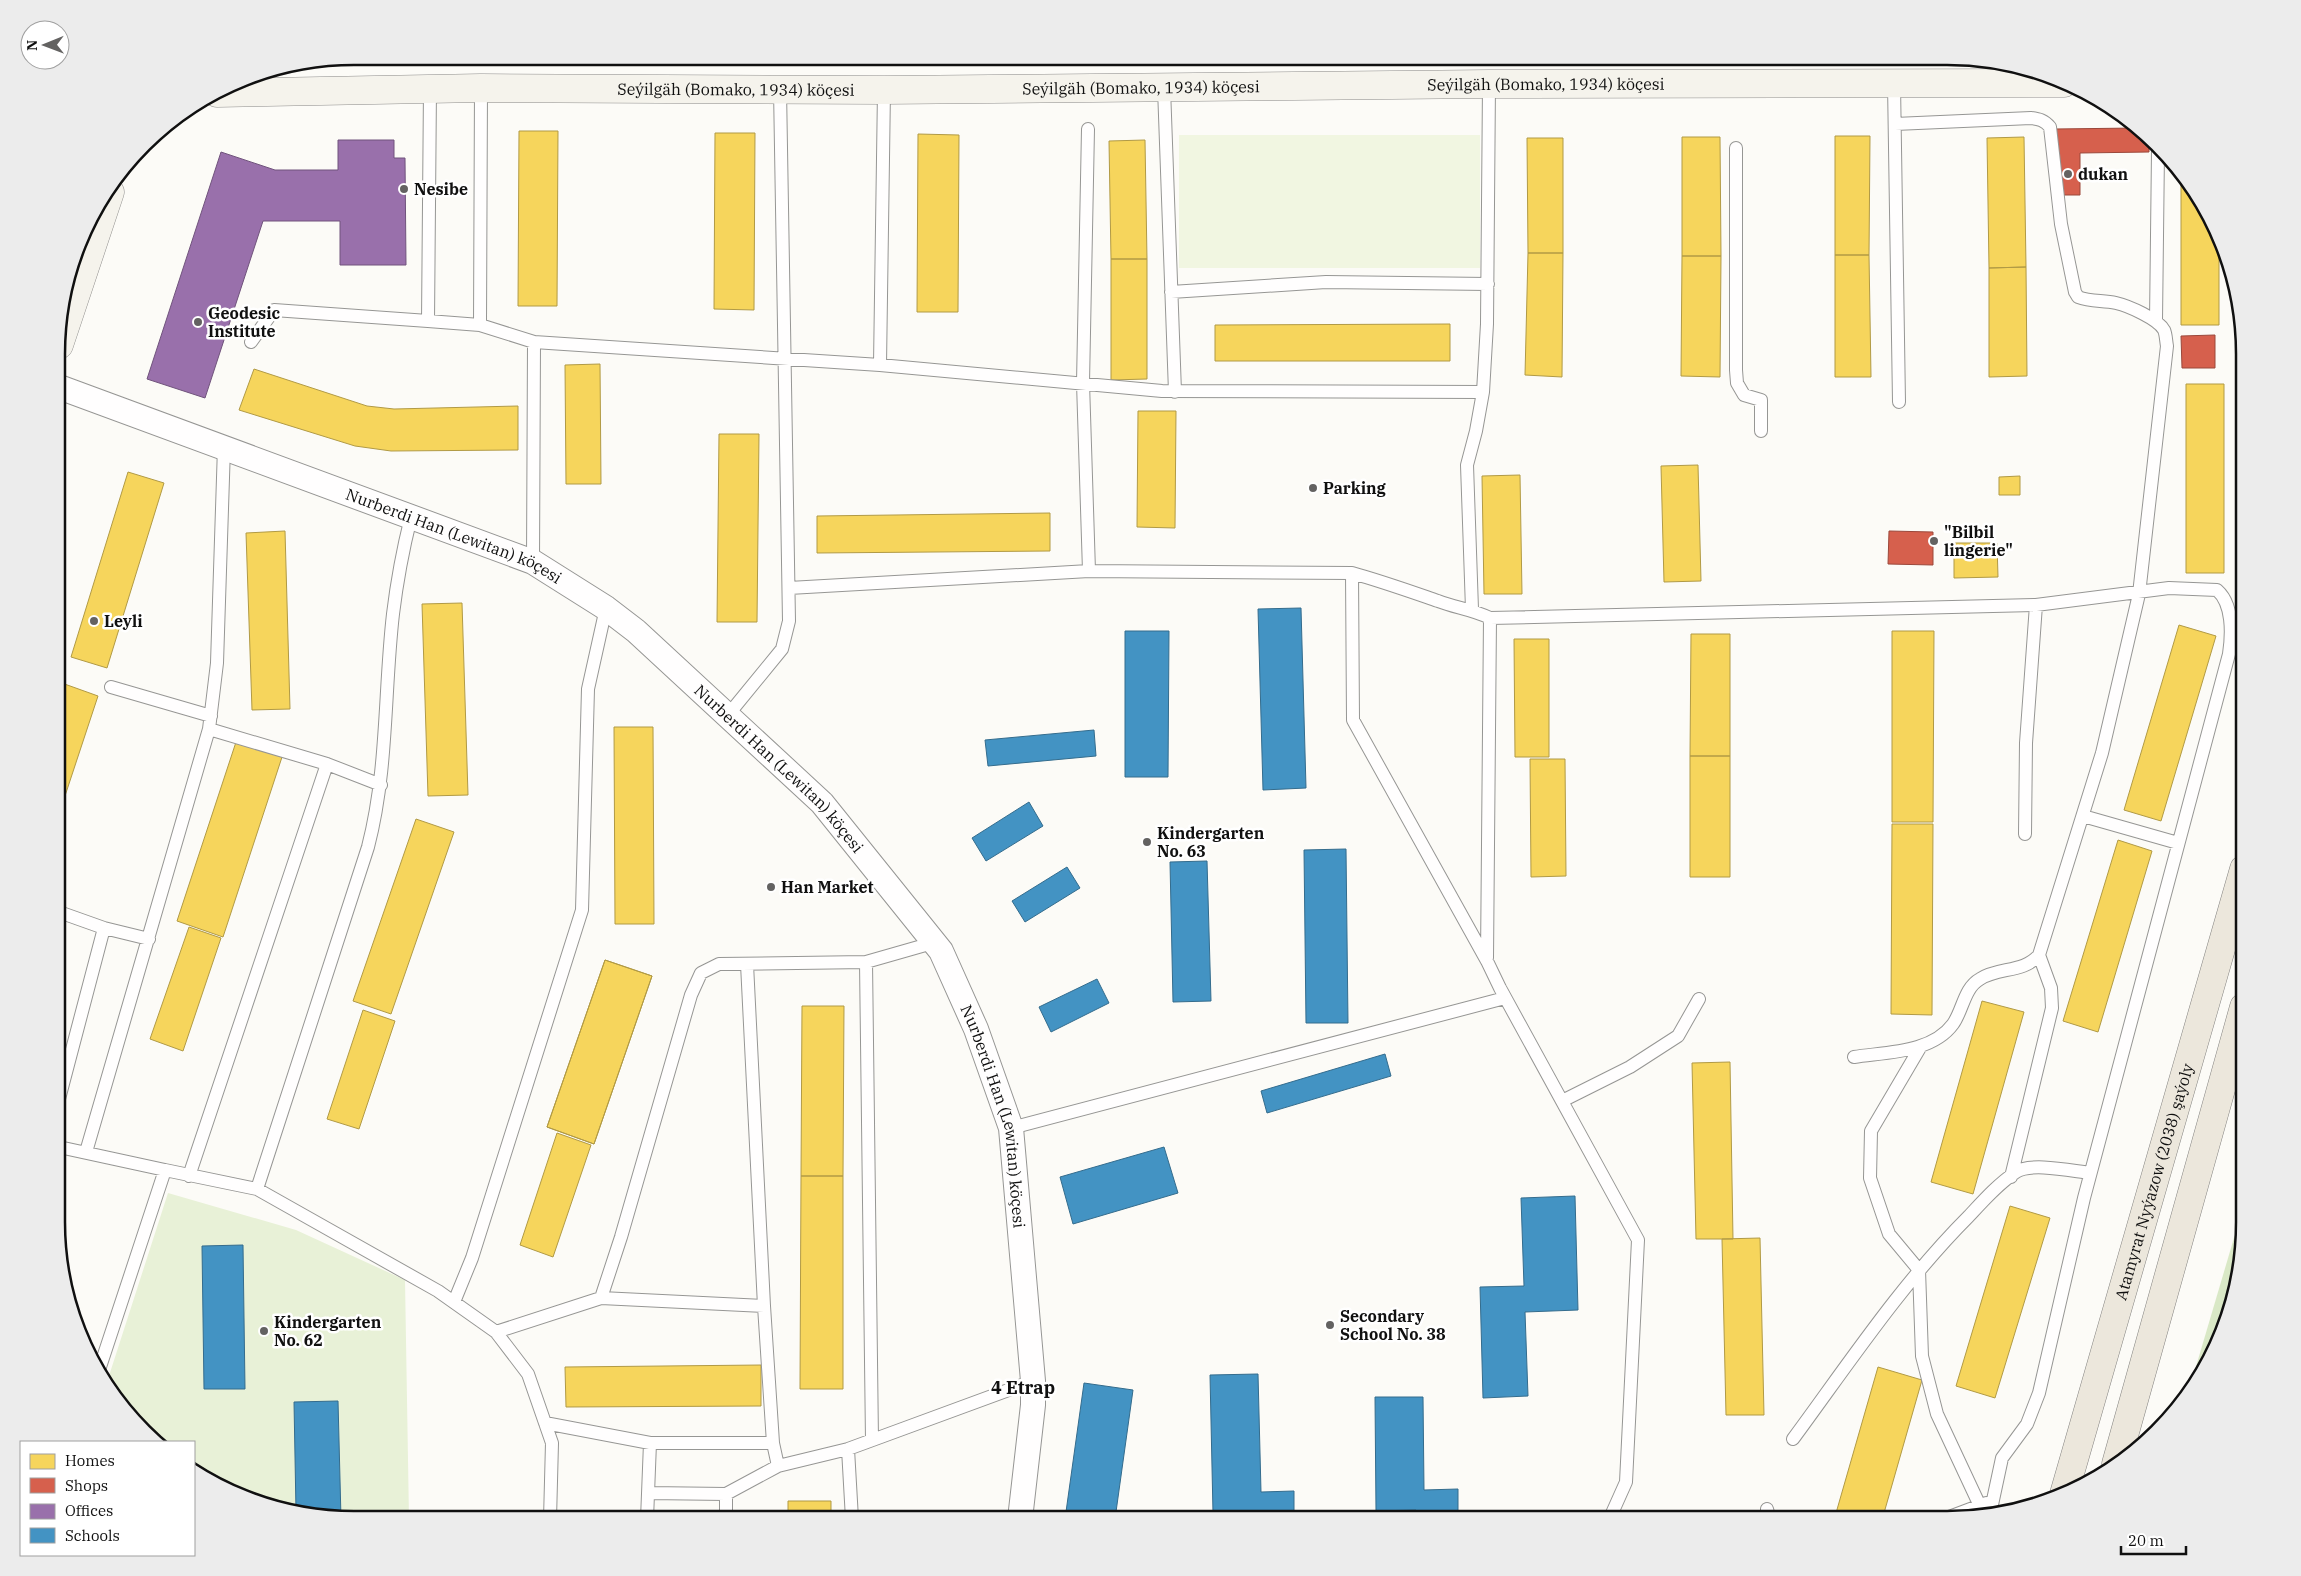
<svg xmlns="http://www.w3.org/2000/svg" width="2301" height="1576" font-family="'IBM Plex Serif',serif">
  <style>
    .green { fill: #e8f1d7 }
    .forest { fill: #d9e8c6 }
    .pitch { fill: #f1f6e1 }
    .homes { fill: #f6d55c; stroke: #b19a45 }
    .shops { fill: #d6604d; stroke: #9b483b }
    .offices { fill: #9970ab; stroke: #70537c }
    .schools { fill: #4393c3; stroke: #346c8d }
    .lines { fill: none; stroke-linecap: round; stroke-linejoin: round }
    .lane-casing { stroke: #969694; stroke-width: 14 }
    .street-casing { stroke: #969694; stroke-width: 26 }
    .secondary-casing { stroke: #8d8c8b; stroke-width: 29 }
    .primary-casing { stroke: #848381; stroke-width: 29 }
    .lane { stroke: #fffefe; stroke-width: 12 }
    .street { stroke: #fffefe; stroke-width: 24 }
    .secondary { stroke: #f5f3ec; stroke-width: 28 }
    .primary { stroke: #ece7dc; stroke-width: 28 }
    .poi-dot { fill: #636261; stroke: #fff; stroke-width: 2 }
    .labels { text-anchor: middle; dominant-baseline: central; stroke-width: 5; stroke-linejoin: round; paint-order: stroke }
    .street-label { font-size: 16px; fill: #101010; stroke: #fff }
    .poi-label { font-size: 16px; font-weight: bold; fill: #101010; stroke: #fff; text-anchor: start }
    .neighbourhood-label { font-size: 18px; font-weight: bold; fill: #101010; stroke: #fff }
    .rim { fill: none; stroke: #101010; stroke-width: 2.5 }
  </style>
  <rect width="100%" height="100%" fill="#fcfbf7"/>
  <path class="green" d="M 354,56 L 1966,57 L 1983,60 L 303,66 Z
    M 168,1193 L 296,1230 L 405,1280 L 409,1519 L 335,1519 L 258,1504 L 194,1469 L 194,1442 L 159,1442 L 107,1382 Z"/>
  <path class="forest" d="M 2244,1204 L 2244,1241 L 2229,1318 L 2187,1397 Z"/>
  <path class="pitch" d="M 1179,135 L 1480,135 L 1480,268 L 1179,268 Z"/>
  <path class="homes" d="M 519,131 L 558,131 L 557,306 L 518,306 Z
    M 715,133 L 755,133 L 754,310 L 714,309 Z
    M 918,134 L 959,135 L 958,312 L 917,312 Z
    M 1835,136 L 1870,136 L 1869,255 L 1835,255 Z
    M 1682,137 L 1720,137 L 1721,256 L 1682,256 Z
    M 2024,137 L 2026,267 L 1989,268 L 1987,138 Z
    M 1527,138 L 1563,138 L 1563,253 L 1528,253 Z
    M 1145,140 L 1147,259 L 1111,259 L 1109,141 Z
    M 2181,178 L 2205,205 L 2219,238 L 2219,325 L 2181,325 Z
    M 1528,253 L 1563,253 L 1562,377 L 1525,375 Z
    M 1835,255 L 1869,255 L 1871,377 L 1835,377 Z
    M 1682,256 L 1721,256 L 1720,377 L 1681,376 Z
    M 1111,259 L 1147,259 L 1147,379 L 1111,380 Z
    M 2026,267 L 2027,376 L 1989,377 L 1989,268 Z
    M 1450,324 L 1450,361 L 1215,361 L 1215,325 Z
    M 600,364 L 601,484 L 566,484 L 565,365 Z
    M 254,369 L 367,406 L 394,409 L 518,406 L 518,450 L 391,451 L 355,446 L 239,410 Z
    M 2186,384 L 2224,384 L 2224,573 L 2186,573 Z
    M 1138,411 L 1176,411 L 1175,528 L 1137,527 Z
    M 719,434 L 759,434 L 757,622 L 717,622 Z
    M 1698,465 L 1701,581 L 1664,582 L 1661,466 Z
    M 128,472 L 164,483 L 107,668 L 71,657 Z
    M 1520,475 L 1522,594 L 1484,594 L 1482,476 Z
    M 2020,476 L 2020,495 L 1999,495 L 1999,477 Z
    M 1050,513 L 1050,551 L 817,553 L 817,516 Z
    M 285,531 L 290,709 L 252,710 L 246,533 Z
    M 1954,543 L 1997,543 L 1998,577 L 1954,578 Z
    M 462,603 L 468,795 L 428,796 L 422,604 Z
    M 2179,625 L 2216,636 L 2161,821 L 2124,810 Z
    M 1892,631 L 1934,631 L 1933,822 L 1892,822 Z
    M 1691,634 L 1730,634 L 1730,756 L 1690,756 Z
    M 1514,639 L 1549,639 L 1549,757 L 1515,757 Z
    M 59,682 L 98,696 L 59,814 Z
    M 614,727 L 653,727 L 654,924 L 615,924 Z
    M 237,739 L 283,754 L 223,937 L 177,921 Z
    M 1690,756 L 1730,756 L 1730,877 L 1690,877 Z
    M 1530,759 L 1565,759 L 1566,876 L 1531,877 Z
    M 416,819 L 454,832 L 391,1014 L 353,1001 Z
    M 1892,824 L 1933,824 L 1932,1015 L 1891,1014 Z
    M 2118,840 L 2152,851 L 2098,1032 L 2063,1021 Z
    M 189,927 L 221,938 L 183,1051 L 150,1039 Z
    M 605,960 L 652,976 L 594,1144 L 547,1127 Z
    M 605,960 L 652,976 L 594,1144 L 547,1127 Z
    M 1982,1001 L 2024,1012 L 1973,1194 L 1931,1182 Z
    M 802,1006 L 844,1006 L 843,1176 L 801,1176 Z
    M 363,1010 L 395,1021 L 359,1129 L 327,1119 Z
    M 1730,1062 L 1733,1239 L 1696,1239 L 1692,1063 Z
    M 557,1133 L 591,1145 L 553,1257 L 520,1245 Z
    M 801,1176 L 843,1176 L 843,1389 L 800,1389 Z
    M 2010,1206 L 2050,1218 L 1995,1398 L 1956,1386 Z
    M 1760,1238 L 1764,1415 L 1726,1415 L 1722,1239 Z
    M 761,1365 L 761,1406 L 566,1407 L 565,1367 Z
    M 1878,1367 L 1922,1380 L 1882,1520 L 1834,1520 Z
    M 788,1501 L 831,1501 L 831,1519 L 788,1519 Z"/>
  <path class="shops" d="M 2137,128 L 2149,142 L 2149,152 L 2080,153 L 2080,195 L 2056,195 L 2055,129 Z
    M 2215,335 L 2215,368 L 2182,368 L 2181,336 Z
    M 1889,531 L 1933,532 L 1933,565 L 1888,564 Z"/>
  <path class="offices" d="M 338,140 L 394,140 L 394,158 L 405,158 L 406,265 L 340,265 L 340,221 L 263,221 L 205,398 L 147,379 L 221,152 L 275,170 L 338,170 Z"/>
  <path class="schools" d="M 1301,608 L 1306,788 L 1263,790 L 1258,609 Z
    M 1125,631 L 1169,631 L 1168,777 L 1125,777 Z
    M 1094,730 L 1096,756 L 988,766 L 985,740 Z
    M 1029,802 L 1043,826 L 986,861 L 972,838 Z
    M 1346,849 L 1348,1023 L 1306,1023 L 1304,850 Z
    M 1207,861 L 1211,1001 L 1173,1002 L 1170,862 Z
    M 1067,867 L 1080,888 L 1025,922 L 1012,901 Z
    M 1097,979 L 1109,1003 L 1051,1032 L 1039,1007 Z
    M 1385,1054 L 1391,1076 L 1267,1113 L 1261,1091 Z
    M 1164,1147 L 1178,1193 L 1073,1224 L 1060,1177 Z
    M 1575,1196 L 1578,1310 L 1525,1312 L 1528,1396 L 1483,1398 L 1480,1287 L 1524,1286 L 1521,1198 Z
    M 243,1245 L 245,1389 L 204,1389 L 202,1246 Z
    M 1258,1374 L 1261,1492 L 1294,1491 L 1294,1519 L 1254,1519 L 1253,1512 L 1213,1513 L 1210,1375 Z
    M 1084,1383 L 1133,1390 L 1115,1519 L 1065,1519 Z
    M 1375,1397 L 1423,1397 L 1424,1490 L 1458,1489 L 1458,1520 L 1416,1520 L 1416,1510 L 1376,1511 Z
    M 338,1401 L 341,1519 L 335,1519 L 296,1511 L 294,1402 Z"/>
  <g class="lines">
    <g class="lane-casing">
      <path id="lane" d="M 1894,84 L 1899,402
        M 481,88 L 480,325 L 534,342 L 880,365 L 1162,391 L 1483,392
        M 1164,88 L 1175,392
        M 1088,129 L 1083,383 L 1089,571
        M 1736,148 L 1736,370 L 1737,383 L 1744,395 L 1761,400 L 1761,431
        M 1171,292 L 1326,282 L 1488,284
        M 428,321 L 480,325
        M 2156,321 L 2158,151
        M 251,342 L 274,310 L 428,321 L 430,88
        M 880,365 L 884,90
        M 411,517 C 403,549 397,581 393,614 C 384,692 388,770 368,847 L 257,1189 L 438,1291 L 496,1332 L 528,1374 L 552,1443 L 550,1519
        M 533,562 L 534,342
        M 1352,573 L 1353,720 L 1487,961 L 1500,988 L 1638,1240 L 1626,1482 L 1609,1520
        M 789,588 L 1089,571 L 1352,573 C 1381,581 1409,591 1438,601 C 1456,608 1471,609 1490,618 L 2036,605 L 2169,588 L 2217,590 C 2233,604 2232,634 2229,654 L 2084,1198 L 2039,1393 L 2027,1424 L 2002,1458 L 1990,1514
        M 1472,609 L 1467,465 L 1476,431 L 1483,392 L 1487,324 L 1489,84
        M 111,687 L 211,716
        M 728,715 L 782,649 L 789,621 L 780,89
        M 209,729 L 327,764 L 381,785
        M 2083,816 L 2178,843
        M 2025,834 L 2026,743 L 2036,605
        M 59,912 L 104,928 L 149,939
        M 1487,958 L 1490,618
        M 866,962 L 872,1440
        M 1921,1046 L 1871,1131 L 1870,1178 L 1889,1234 L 1919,1270 L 1922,1356 L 1937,1414 L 1980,1506
        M 1854,1057 C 1886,1052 1932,1053 1953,1024 C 1963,1010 1964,988 1980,979 C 1998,967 2024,973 2039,955 L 2102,753 L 2139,594 L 2167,346 C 2166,341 2166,334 2164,330 C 2158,319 2129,306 2116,303 C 2103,300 2091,302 2078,297 L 2075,292 L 2061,224 L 2050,127 C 2044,120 2039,119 2031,118 L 1895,124
        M 59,1099 L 104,928
        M 1562,1101 L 1630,1067 L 1678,1036 L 1699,999
        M 1011,1128 L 1505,998
        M 59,1147 L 165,1170
        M 86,1152 L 209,729 L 217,663 L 224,447
        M 189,1176 L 327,764
        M 2011,1177 L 2052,1008 L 2051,988 L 2039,955
        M 601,1298 L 764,1306 L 747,964
        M 454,1302 L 472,1258 L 582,910 L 588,689 L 606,608
        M 764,1306 L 773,1443
        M 496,1332 L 601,1298 L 621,1237 L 691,995 L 701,973 L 719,964 L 866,962 L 936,942
        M 98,1373 L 165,1170 L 257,1189
        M 545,1423 L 650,1443 L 773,1443 L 778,1466
        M 1793,1439 C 1849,1363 1902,1283 1969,1216 C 1983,1201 1998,1184 2016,1172 C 2031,1162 2072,1171 2090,1173
        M 848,1449 L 852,1519
        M 648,1493 L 726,1494 L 778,1466 L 848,1449 L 1033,1381
        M 1767,1509 L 1770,1520
        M 647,1519 L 650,1443
        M 726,1519 L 726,1494
        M 1941,1520 L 1986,1503"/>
    </g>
    <g class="street-casing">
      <g id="street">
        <path id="s1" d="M 59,387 L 533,562 L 606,608 L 636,631 L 822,803 L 941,951 L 976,1029 L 1011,1128 L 1033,1381 L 1033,1405 L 1020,1519"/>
      </g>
    </g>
    <g class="secondary-casing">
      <g id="secondary">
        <path id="s2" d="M 217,93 L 481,88 L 884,90 L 1489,84 L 2064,83"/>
        <path d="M 59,345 L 110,192"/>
      </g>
    </g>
    <g class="primary-casing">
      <g id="primary">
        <path d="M 2116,1464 L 2244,1007"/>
        <path id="s3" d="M 2064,1494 L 2244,869"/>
      </g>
    </g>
    <use href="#lane" class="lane"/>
    <use href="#street" class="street"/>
    <use href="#secondary" class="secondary"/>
    <use href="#primary" class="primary"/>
  </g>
  <g class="poi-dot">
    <circle cx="2068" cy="174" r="5"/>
    <circle cx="404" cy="189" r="5"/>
    <circle cx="198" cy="322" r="5"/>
    <circle cx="1313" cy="488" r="5"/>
    <circle cx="1934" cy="541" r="5"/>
    <circle cx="94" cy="621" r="5"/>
    <circle cx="1147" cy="842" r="5"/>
    <circle cx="771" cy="887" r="5"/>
    <circle cx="1330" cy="1325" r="5"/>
    <circle cx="264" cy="1331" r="5"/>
  </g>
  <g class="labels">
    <g class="street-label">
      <text stroke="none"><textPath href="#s2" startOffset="1329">Seýilgäh (Bomako, 1934) köçesi</textPath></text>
      <text stroke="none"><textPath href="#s2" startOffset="924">Seýilgäh (Bomako, 1934) köçesi</textPath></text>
      <text stroke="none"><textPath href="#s2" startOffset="519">Seýilgäh (Bomako, 1934) köçesi</textPath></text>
      <text stroke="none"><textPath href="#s1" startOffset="422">Nurberdi Han (Lewitan) köçesi</textPath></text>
      <text stroke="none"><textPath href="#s1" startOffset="828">Nurberdi Han (Lewitan) köçesi</textPath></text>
      <text stroke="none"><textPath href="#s1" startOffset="1248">Nurberdi Han (Lewitan) köçesi</textPath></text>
      <text stroke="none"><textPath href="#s3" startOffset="325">Atamyrat Nyýazow (2038) şaýoly</textPath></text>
    </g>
    <g class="poi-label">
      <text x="2078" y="174">dukan</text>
      <text x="414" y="189">Nesibe</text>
      <text x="208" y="313">Geodesic<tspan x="208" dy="18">Institute</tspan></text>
      <text x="1323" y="488">Parking</text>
      <text x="1944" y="532">"Bilbil<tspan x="1944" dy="18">lingerie"</tspan></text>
      <text x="104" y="621">Leyli</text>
      <text x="1157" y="833">Kindergarten<tspan x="1157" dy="18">No. 63</tspan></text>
      <text x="781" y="887">Han Market</text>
      <text x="1340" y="1316">Secondary<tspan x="1340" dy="18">School No. 38</tspan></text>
      <text x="274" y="1322">Kindergarten<tspan x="274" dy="18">No. 62</tspan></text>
    </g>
    <g class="neighbourhood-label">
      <text x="1023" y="1387">4 Etrap</text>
    </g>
  </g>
  <path d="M0 0H2301V1576H0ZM354 65H1947A289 289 0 0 1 2236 354V1222A289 289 0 0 1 1947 1511H354A289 289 0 0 1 65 1222V354A289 289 0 0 1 354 65Z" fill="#ececec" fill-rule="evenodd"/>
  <path class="rim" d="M354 65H1947A289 289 0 0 1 2236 354V1222A289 289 0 0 1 1947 1511H354A289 289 0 0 1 65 1222V354A289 289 0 0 1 354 65Z"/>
  <rect x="20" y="1441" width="175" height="115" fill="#ffffff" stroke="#9f9f9f"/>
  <rect x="30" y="1454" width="25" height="15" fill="#f6d55c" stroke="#9f9f9f"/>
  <text x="65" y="1466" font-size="15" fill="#101010">Homes</text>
  <rect x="30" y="1478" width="25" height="15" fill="#d6604d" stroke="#9f9f9f"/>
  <text x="65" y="1491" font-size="15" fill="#101010">Shops</text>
  <rect x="30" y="1504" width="25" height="15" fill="#9970ab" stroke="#9f9f9f"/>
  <text x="65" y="1516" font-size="15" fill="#101010">Offices</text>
  <rect x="30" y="1528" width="25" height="15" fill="#4393c3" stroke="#9f9f9f"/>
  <text x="65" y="1541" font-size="15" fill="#101010">Schools</text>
  <g transform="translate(45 45) rotate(269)"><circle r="24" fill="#ffffff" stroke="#9f9f9f"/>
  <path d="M0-4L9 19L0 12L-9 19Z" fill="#636261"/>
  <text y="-8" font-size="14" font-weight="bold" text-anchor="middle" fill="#101010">N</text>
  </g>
  <path d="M2121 1546v8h65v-8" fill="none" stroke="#101010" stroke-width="2.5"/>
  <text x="2128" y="1546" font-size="15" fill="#101010" stroke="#ffffff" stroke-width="4" paint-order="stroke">20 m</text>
</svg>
